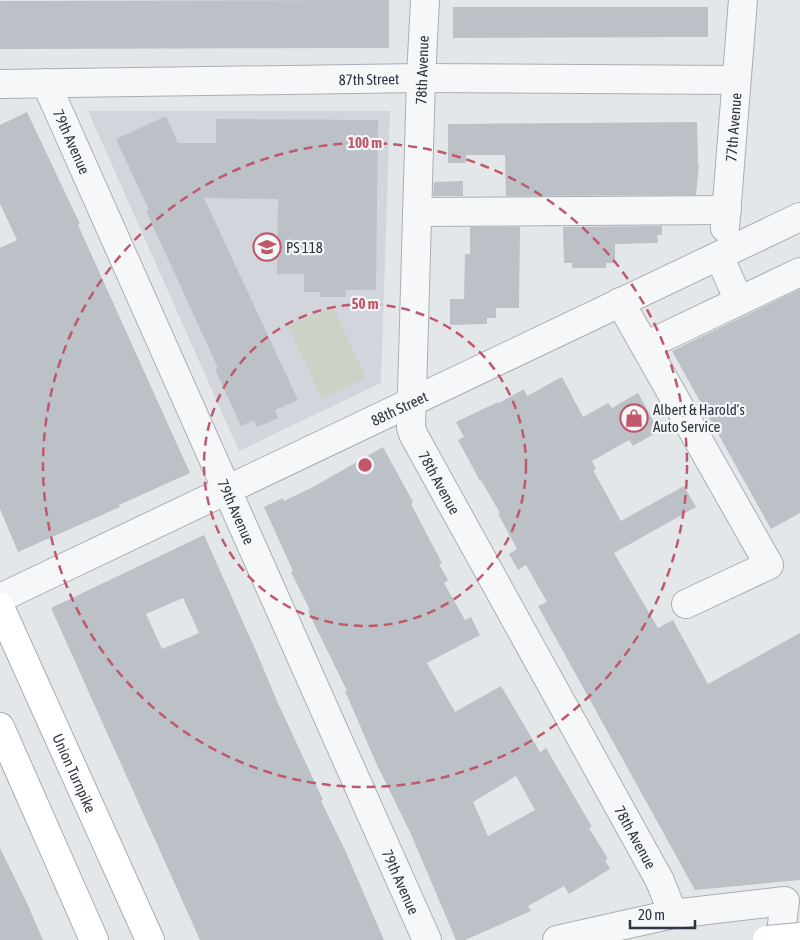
<svg xmlns="http://www.w3.org/2000/svg" width="800" height="940" font-family="'Asap Condensed',sans-serif">
  <style>
    .built { fill: #d2d6dc }
    .green { fill: #cad3c6 }
    .building { fill: #bcc0c7; fill-rule: evenodd }
    .lines { fill: none; stroke-linecap: round; stroke-linejoin: round }
    .minor-casing { stroke: #a9aeb4; stroke-width: 30 }
    .major-casing { stroke: #a5acb5; stroke-width: 30 }
    .minor { stroke: #f6f7f9; stroke-width: 28 }
    .major { stroke: #fff; stroke-width: 28 }
    .major-bridge-casing { stroke: #a5acb5; stroke-width: 30; stroke-linecap: butt }
    .major-bridge { stroke: #fff; stroke-width: 28 }
    .ring { fill: none; stroke: #c0586c; stroke-width: 2.5; stroke-dasharray: 9 6 }
    .labels { text-anchor: middle; dominant-baseline: central; stroke-width: 4.5; stroke-linejoin: round; paint-order: stroke }
    .street-label { font-size: 15px; fill: #2d3541; stroke: #f4f6f8 }
    .poi-label { font-size: 15px; fill: #2d3541; stroke: #f4f6f8; text-anchor: start }
    .centre { fill: #c0586c; stroke: #f4f6f8; stroke-width: 2.5 }
    .ring-label { font-size: 15px; text-anchor: middle; font-weight: bold; fill: #c0586c; stroke: #f4f6f8; stroke-width: 4.5; stroke-linejoin: round; paint-order: stroke }
  </style>
  <rect width="100%" height="100%" fill="#e4e7ea"/>
  <path class="built" d="M 88,111 L 390,111 L 381,383 L 239,451 Z"/>
  <path class="green" d="M 332,305 L 366,378 L 322,399 L 288,326 Z"/>
  <path class="building" d="M 389,0 L 389,48 L 0,49 L 0,1 Z
    M 453,7 L 708,7 L 708,37 L 453,38 Z
    M 27,112 L 80,224 L 78,225 L 190,473 L 119,505 L 120,507 L 18,552 L 0,509 L 0,248 L 17,240 L 0,204 L 0,125 Z
    M 166,116 L 178,143 L 216,143 L 216,119 L 378,120 L 376,290 L 346,290 L 345,297 L 320,297 L 320,292 L 304,292 L 304,274 L 277,274 L 278,199 L 204,198 L 298,400 L 275,410 L 278,418 L 257,427 L 254,420 L 241,426 L 215,369 L 218,368 L 146,211 L 149,210 L 116,139 Z
    M 697,122 L 698,164 L 699,164 L 696,195 L 506,196 L 505,155 L 466,155 L 466,163 L 448,163 L 448,124 Z
    M 463,181 L 463,196 L 433,196 L 434,182 Z
    M 662,226 L 662,235 L 657,235 L 658,243 L 615,244 L 615,263 L 606,263 L 606,268 L 572,268 L 572,263 L 564,263 L 563,227 Z
    M 470,227 L 520,227 L 519,308 L 496,308 L 496,318 L 487,318 L 487,324 L 450,325 L 450,299 L 464,299 L 465,254 L 470,254 Z
    M 800,289 L 800,513 L 771,529 L 672,351 Z
    M 562,377 L 583,417 L 608,403 L 612,408 L 638,393 L 659,431 L 633,446 L 629,440 L 592,461 L 596,469 L 593,470 L 621,521 L 684,486 L 696,507 L 614,553 L 658,628 L 673,620 L 708,684 L 800,633 L 800,880 L 695,890 L 538,606 L 547,602 L 526,565 L 518,570 L 509,554 L 517,549 L 498,514 L 500,513 L 481,480 L 480,481 L 458,440 L 464,437 L 456,422 L 498,402 L 499,403 L 524,389 L 527,396 Z
    M 383,447 L 413,502 L 411,504 L 442,563 L 439,564 L 448,580 L 444,583 L 465,620 L 471,617 L 480,635 L 427,663 L 455,712 L 501,686 L 540,752 L 546,748 L 592,827 L 589,828 L 608,859 L 605,860 L 610,869 L 569,894 L 564,886 L 528,906 L 531,911 L 465,940 L 456,940 L 410,832 L 377,765 L 345,691 L 347,691 L 308,611 L 310,610 L 291,572 L 293,571 L 264,507 L 283,498 L 284,501 L 315,486 ZM 516,776 L 535,810 L 488,836 L 473,802 Z
    M 204,535 L 256,651 L 277,701 L 323,800 L 321,801 L 345,850 L 384,940 L 200,940 L 51,608 ZM 183,598 L 199,633 L 162,649 L 146,614 Z
    M 0,848 L 27,903 L 43,940 L 0,940 Z"/>
  <g class="lines">
    <g class="minor-casing">
      <g id="minor">
        <path id="s1" d="M 425,0 L 421,78 L 411,427 L 413,434 L 660,881 L 673,914"/>
        <path id="s2" d="M 46,83 L 427,940"/>
        <path id="s3" d="M 0,84 L 421,78 L 736,80"/>
        <path d="M 417,212 L 727,210"/>
        <path id="s4" d="M 725,228 L 743,0"/>
        <path d="M 719,256 L 739,301"/>
        <path d="M 620,302 L 769,565 L 686,604"/>
        <path d="M 645,346 L 800,272"/>
        <path id="s5" d="M 0,598 L 800,217"/>
        <path d="M 557,940 L 673,914 L 785,901 L 780,940"/>
      </g>
    </g>
    <g class="major-casing">
      <g id="major">
        <path id="s6" d="M 0,607 L 150,940"/>
        <path d="M 0,727 L 94,940"/>
      </g>
    </g>
    <use href="#minor" class="minor"/>
    <use href="#major" class="major"/>
    <g class="major-bridge-casing">
      <path id="major-bridge" d="M 767,940 L 800,937"/>
    </g>
    <use href="#major-bridge" class="major-bridge"/>
  </g>
  <g class="ring">
    <circle cx="365" cy="465" r="161"/>
    <circle cx="365" cy="465" r="322"/>
  </g>
  <defs>
    <g id="school-ring" transform="scale(1.4375)"><circle r="9.5" fill="#f4f6f8" stroke="#c0586c" stroke-width="1.5"/><path d="M0-5L7-2L0 1L-7-2ZM-4 1L0 2.5L4 1V4Q0 6-4 4Z" fill="#c0586c"/></g>
    <g id="shop-ring" transform="scale(1.4375)"><circle r="9.5" fill="#f4f6f8" stroke="#c0586c" stroke-width="1.5"/><path d="M-5-2.5h2.3a2.7 3.5 0 0 1 5.4 0H5L5.5 6h-11ZM-1.5-2.5h3a1.5 2.3 0 0 0-3 0Z" fill="#c0586c"/></g>
  </defs>
  <g fill-rule="evenodd">
    <use href="#school-ring" x="267" y="247"/>
    <use href="#shop-ring" x="634" y="418"/>
  </g>
  <g class="labels">
    <g class="street-label">
      <text transform="translate(422 70) rotate(-88)">78th Avenue</text>
      <text stroke="none"><textPath href="#s3" startOffset="369">87th Street</textPath></text>
      <text stroke="none"><textPath href="#s4" startOffset="101">77th Avenue</textPath></text>
      <text stroke="none"><textPath href="#s2" startOffset="64">79th Avenue</textPath></text>
      <text stroke="none"><textPath href="#s5" startOffset="442">88th Street</textPath></text>
      <text stroke="none"><textPath href="#s1" startOffset="490">78th Avenue</textPath></text>
      <text stroke="none"><textPath href="#s2" startOffset="469">79th Avenue</textPath></text>
      <text stroke="none"><textPath href="#s6" startOffset="182">Union Turnpike</textPath></text>
      <text stroke="none"><textPath href="#s1" startOffset="895">78th Avenue</textPath></text>
      <text stroke="none"><textPath href="#s2" startOffset="874">79th Avenue</textPath></text>
    </g>
    <g class="poi-label">
      <text x="286" y="247">PS 118</text>
      <text x="653" y="409">Albert &amp; Harold’s<tspan x="653" dy="17">Auto Service</tspan></text>
    </g>
  </g>
  <circle cx="365" cy="465" r="8" class="centre"/>
  <g class="ring-label">
    <text x="365" y="148">100 m</text>
    <text x="365" y="309">50 m</text>
  </g>
  <path d="M630 920v8h65v-8" fill="none" stroke="#2d3541" stroke-width="2.5"/>
  <text x="638" y="920" font-size="15" fill="#2d3541" stroke="#f4f6f8" stroke-width="4" paint-order="stroke">20 m</text>
</svg>
